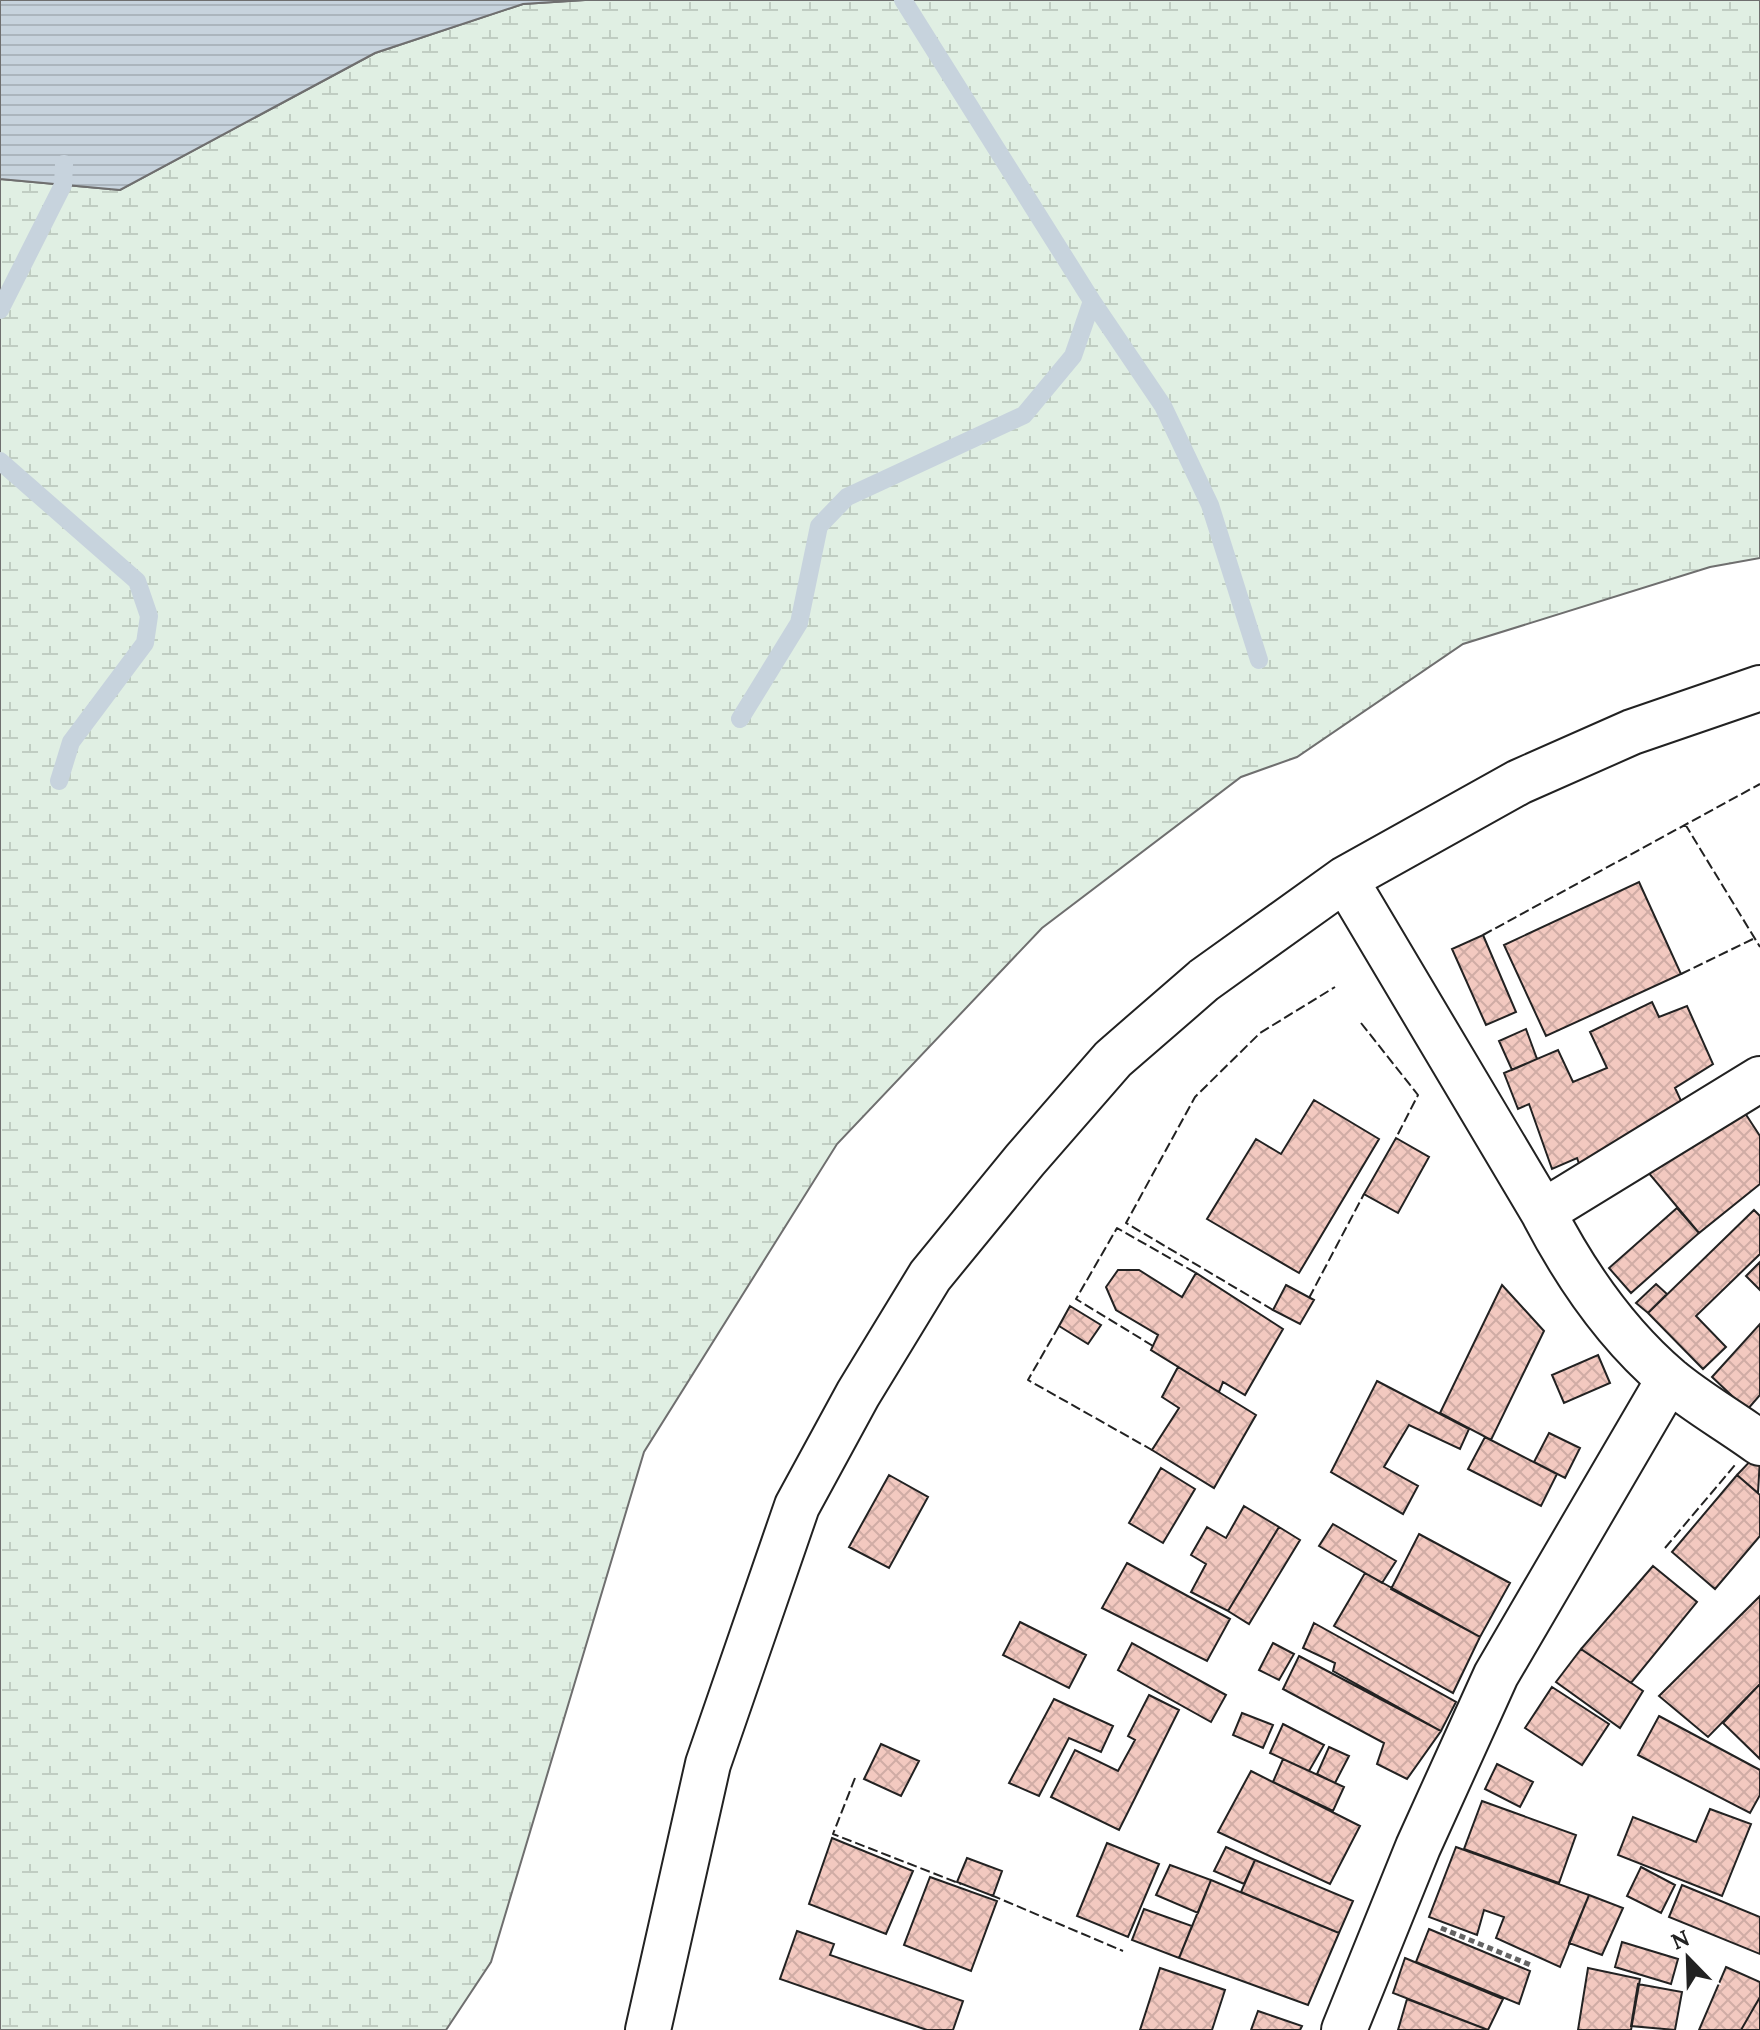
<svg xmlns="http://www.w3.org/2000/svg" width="1760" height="2030" font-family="Lora,serif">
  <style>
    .wetland { fill: url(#wetland-marsh); stroke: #6f6f6f; stroke-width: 2 }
    .water { fill: url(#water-rules); stroke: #6f6f6f; stroke-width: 2 }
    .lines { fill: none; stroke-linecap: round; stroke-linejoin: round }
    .stream { stroke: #c7d3dd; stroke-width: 18 }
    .building { fill: url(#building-cross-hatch); stroke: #222; stroke-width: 2 }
    .minor-casing { stroke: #222; stroke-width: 48 }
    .path { stroke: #646464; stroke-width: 5; stroke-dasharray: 6 4; stroke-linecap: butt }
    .minor { stroke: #fff; stroke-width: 44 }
    .fence { stroke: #222; stroke-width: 2; stroke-dasharray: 10 4; stroke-linecap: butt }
  </style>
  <defs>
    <pattern id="wetland-marsh" width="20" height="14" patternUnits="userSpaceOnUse" patternTransform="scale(2)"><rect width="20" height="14" fill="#e0efe3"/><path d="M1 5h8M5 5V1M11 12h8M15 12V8" fill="none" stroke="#c0cdc2"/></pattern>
    <pattern id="water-rules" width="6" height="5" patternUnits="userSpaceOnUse" patternTransform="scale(2)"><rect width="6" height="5" fill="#c7d3dd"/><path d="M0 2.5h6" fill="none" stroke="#abb5bd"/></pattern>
    <pattern id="building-cross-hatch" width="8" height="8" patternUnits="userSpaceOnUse" patternTransform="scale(2)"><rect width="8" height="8" fill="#f3c9c0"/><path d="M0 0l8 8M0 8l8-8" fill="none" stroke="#d0aca5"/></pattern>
  </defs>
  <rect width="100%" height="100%" fill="#fff"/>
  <path class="wetland" d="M 585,0 L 1760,0 L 1760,558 L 1710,567 L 1463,644 L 1297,757 L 1241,777 L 1042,928 L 837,1144 L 644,1452 L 491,1962 L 446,2030 L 0,2030 L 0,179 L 120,190 L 375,53 L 523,4 Z"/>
  <path class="water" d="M 0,0 L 585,0 L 523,4 L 375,53 L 120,190 L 0,179 Z"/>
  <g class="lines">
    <path class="stream" d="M 903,0 L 1092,301 L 1163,406 L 1210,505 L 1259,660
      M 0,310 L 63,185 L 64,164
      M 0,461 L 137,581 L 149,616 L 145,643 L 71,742 L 59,781
      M 740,719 L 799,623 L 819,526 L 847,497 L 1024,415 L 1073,356 L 1092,301"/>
  </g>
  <path class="building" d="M 1639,882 L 1681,974 L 1546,1036 L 1504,945 Z
    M 1483,935 L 1516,1012 L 1486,1025 L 1452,949 Z
    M 1652,1002 L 1659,1017 L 1687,1006 L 1713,1064 L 1675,1088 L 1682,1103 L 1582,1172 L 1577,1158 L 1552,1169 L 1529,1104 L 1518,1109 L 1504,1073 L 1558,1050 L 1573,1082 L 1607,1068 L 1590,1032 Z
    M 1526,1029 L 1537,1059 L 1512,1070 L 1499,1041 Z
    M 1314,1100 L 1379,1139 L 1299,1273 L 1207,1219 L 1256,1139 L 1281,1154 Z
    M 1743,1110 L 1760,1136 L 1760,1184 L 1699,1233 L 1647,1171 Z
    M 1396,1138 L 1429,1157 L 1398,1213 L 1364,1194 Z
    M 1677,1208 L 1699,1233 L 1631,1293 L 1609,1268 Z
    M 1754,1210 L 1760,1216 L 1760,1254 L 1696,1316 L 1726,1347 L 1703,1369 L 1648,1313 Z
    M 1760,1262 L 1760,1290 L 1746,1276 Z
    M 1118,1270 L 1139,1270 L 1182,1297 L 1196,1273 L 1283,1329 L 1245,1395 L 1223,1382 L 1219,1392 L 1151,1350 L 1158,1335 L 1116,1310 L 1106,1287 Z
    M 1656,1284 L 1667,1294 L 1648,1313 L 1636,1303 Z
    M 1286,1285 L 1314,1300 L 1300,1324 L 1273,1310 Z
    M 1502,1285 L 1544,1331 L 1491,1440 L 1440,1413 Z
    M 1070,1306 L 1101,1325 L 1088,1344 L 1059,1326 Z
    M 1760,1324 L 1760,1395 L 1747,1410 L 1712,1377 Z
    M 1598,1355 L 1610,1383 L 1564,1403 L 1552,1375 Z
    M 1178,1367 L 1256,1415 L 1214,1488 L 1152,1450 L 1179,1408 L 1162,1397 Z
    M 1377,1381 L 1469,1429 L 1460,1449 L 1409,1425 L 1384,1467 L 1418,1486 L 1403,1514 L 1331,1472 Z
    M 1549,1433 L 1580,1448 L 1565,1478 L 1534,1462 Z
    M 1485,1437 L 1557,1474 L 1541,1506 L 1468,1469 Z
    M 1756,1455 L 1760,1458 L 1758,1493 L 1737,1475 Z
    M 1161,1468 L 1195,1489 L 1163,1543 L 1129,1523 Z
    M 889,1475 L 928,1497 L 889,1568 L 849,1547 Z
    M 1737,1475 L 1760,1495 L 1760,1536 L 1715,1589 L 1672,1552 Z
    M 1244,1506 L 1279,1527 L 1228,1611 L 1191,1592 L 1206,1564 L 1191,1555 L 1207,1527 L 1226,1538 Z
    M 1333,1524 L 1396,1561 L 1382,1583 L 1319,1546 Z
    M 1279,1527 L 1300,1540 L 1249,1624 L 1228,1611 Z
    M 1419,1534 L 1510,1583 L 1480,1637 L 1391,1589 Z
    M 1127,1563 L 1230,1619 L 1207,1661 L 1102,1608 Z
    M 1653,1566 L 1697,1602 L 1631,1683 L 1581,1649 Z
    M 1365,1573 L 1480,1637 L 1453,1693 L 1334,1626 Z
    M 1760,1596 L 1760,1684 L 1708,1737 L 1659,1696 Z
    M 1020,1622 L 1086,1655 L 1069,1688 L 1003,1655 Z
    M 1314,1623 L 1456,1702 L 1441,1731 L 1333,1671 L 1335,1663 L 1303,1648 Z
    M 1132,1643 L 1226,1695 L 1211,1722 L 1118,1670 Z
    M 1273,1643 L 1294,1654 L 1279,1680 L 1259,1670 Z
    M 1581,1649 L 1643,1691 L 1620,1728 L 1556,1682 Z
    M 1299,1656 L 1441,1731 L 1407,1779 L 1377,1764 L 1384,1743 L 1283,1689 Z
    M 1760,1684 L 1760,1759 L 1723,1723 Z
    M 1552,1687 L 1609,1724 L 1582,1765 L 1525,1728 Z
    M 1149,1695 L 1179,1710 L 1119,1830 L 1051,1797 L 1075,1750 L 1118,1771 L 1135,1740 L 1128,1736 Z
    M 1054,1699 L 1113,1726 L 1101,1752 L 1069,1738 L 1039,1796 L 1009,1783 Z
    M 1242,1713 L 1273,1725 L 1263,1748 L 1233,1735 Z
    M 1659,1716 L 1760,1770 L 1760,1795 L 1750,1813 L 1638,1755 Z
    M 1283,1724 L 1324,1745 L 1309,1771 L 1270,1753 Z
    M 881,1744 L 919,1761 L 901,1796 L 864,1779 Z
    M 1329,1747 L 1349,1756 L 1335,1783 L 1317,1774 Z
    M 1283,1759 L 1344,1787 L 1333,1811 L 1273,1782 Z
    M 1497,1764 L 1533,1782 L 1520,1807 L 1485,1789 Z
    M 1251,1771 L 1360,1826 L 1330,1884 L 1218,1832 Z
    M 1482,1801 L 1576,1835 L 1559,1883 L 1464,1849 Z
    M 1710,1809 L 1751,1824 L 1722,1896 L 1618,1855 L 1633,1817 L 1696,1842 Z
    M 832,1838 L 913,1871 L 886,1934 L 809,1904 Z
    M 1107,1843 L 1159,1864 L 1128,1937 L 1077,1916 Z
    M 1226,1847 L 1255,1860 L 1244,1884 L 1214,1871 Z
    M 1456,1847 L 1589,1895 L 1560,1967 L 1496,1938 L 1504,1917 L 1484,1910 L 1477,1935 L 1429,1917 Z
    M 967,1858 L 1002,1871 L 993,1896 L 957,1882 Z
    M 1255,1860 L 1353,1901 L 1339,1933 L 1241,1892 Z
    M 1170,1865 L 1211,1880 L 1198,1913 L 1156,1895 Z
    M 1641,1867 L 1675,1885 L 1661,1913 L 1627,1896 Z
    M 930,1877 L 997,1901 L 971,1971 L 904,1945 Z
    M 1211,1880 L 1339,1933 L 1308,2005 L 1179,1958 Z
    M 1682,1885 L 1760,1917 L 1760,1954 L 1669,1917 Z
    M 1589,1895 L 1623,1908 L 1602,1955 L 1569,1943 Z
    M 1144,1909 L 1192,1926 L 1179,1958 L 1132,1940 Z
    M 1429,1929 L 1530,1971 L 1519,2004 L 1416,1962 Z
    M 797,1931 L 834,1944 L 830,1955 L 963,2001 L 953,2030 L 927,2030 L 780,1979 Z
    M 1622,1942 L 1678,1959 L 1671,1984 L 1615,1967 Z
    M 1405,1958 L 1503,1999 L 1488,2030 L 1393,1993 Z
    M 1726,1967 L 1760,1982 L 1760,1997 L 1741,2030 L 1699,2030 Z
    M 1160,1968 L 1225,1990 L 1212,2030 L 1140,2030 Z
    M 1588,1968 L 1640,1979 L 1631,2030 L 1578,2030 Z
    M 1638,1984 L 1682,1992 L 1675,2030 L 1631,2026 Z
    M 1760,1997 L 1760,2030 L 1741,2030 Z
    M 1407,1999 L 1488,2030 L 1398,2030 Z
    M 1258,2011 L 1302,2026 L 1300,2030 L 1251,2030 Z"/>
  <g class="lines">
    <g class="minor-casing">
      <path id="minor" d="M 1345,879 L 1543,1212 C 1575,1274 1614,1332 1669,1379 C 1696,1402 1730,1421 1760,1443
        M 1543,1212 L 1760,1079
        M 648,2030 L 708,1764 L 797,1506 L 858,1394 L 930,1276 L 1025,1160 L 1113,1059 L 1204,980 L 1345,879 L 1519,782 L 1632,732 L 1760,688
        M 1344,2030 L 1418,1847 L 1496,1675 L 1669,1379"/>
    </g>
    <path class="path" d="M 1441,1928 L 1533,1966"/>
    <use href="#minor" class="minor"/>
    <path class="fence" d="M 1685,824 L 1760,947
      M 1483,935 L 1760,784
      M 1681,974 L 1755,938
      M 1361,1023 L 1418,1095 L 1396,1138
      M 1309,1298 L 1364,1194
      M 1273,1310 L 1126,1223 L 1195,1097 L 1260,1033 L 1335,987
      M 1059,1326 L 1028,1380 L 1152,1450
      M 1153,1346 L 1076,1299 L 1117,1228 L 1196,1273
      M 1665,1548 L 1735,1465
      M 855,1778 L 833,1834 L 961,1884
      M 991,1895 L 1123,1951"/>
  </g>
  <g transform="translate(1688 1958) rotate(337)" stroke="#ffffff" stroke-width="6" paint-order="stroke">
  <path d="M0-6L14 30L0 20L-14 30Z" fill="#222222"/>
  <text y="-12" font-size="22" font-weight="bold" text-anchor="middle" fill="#222222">N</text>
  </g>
</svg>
